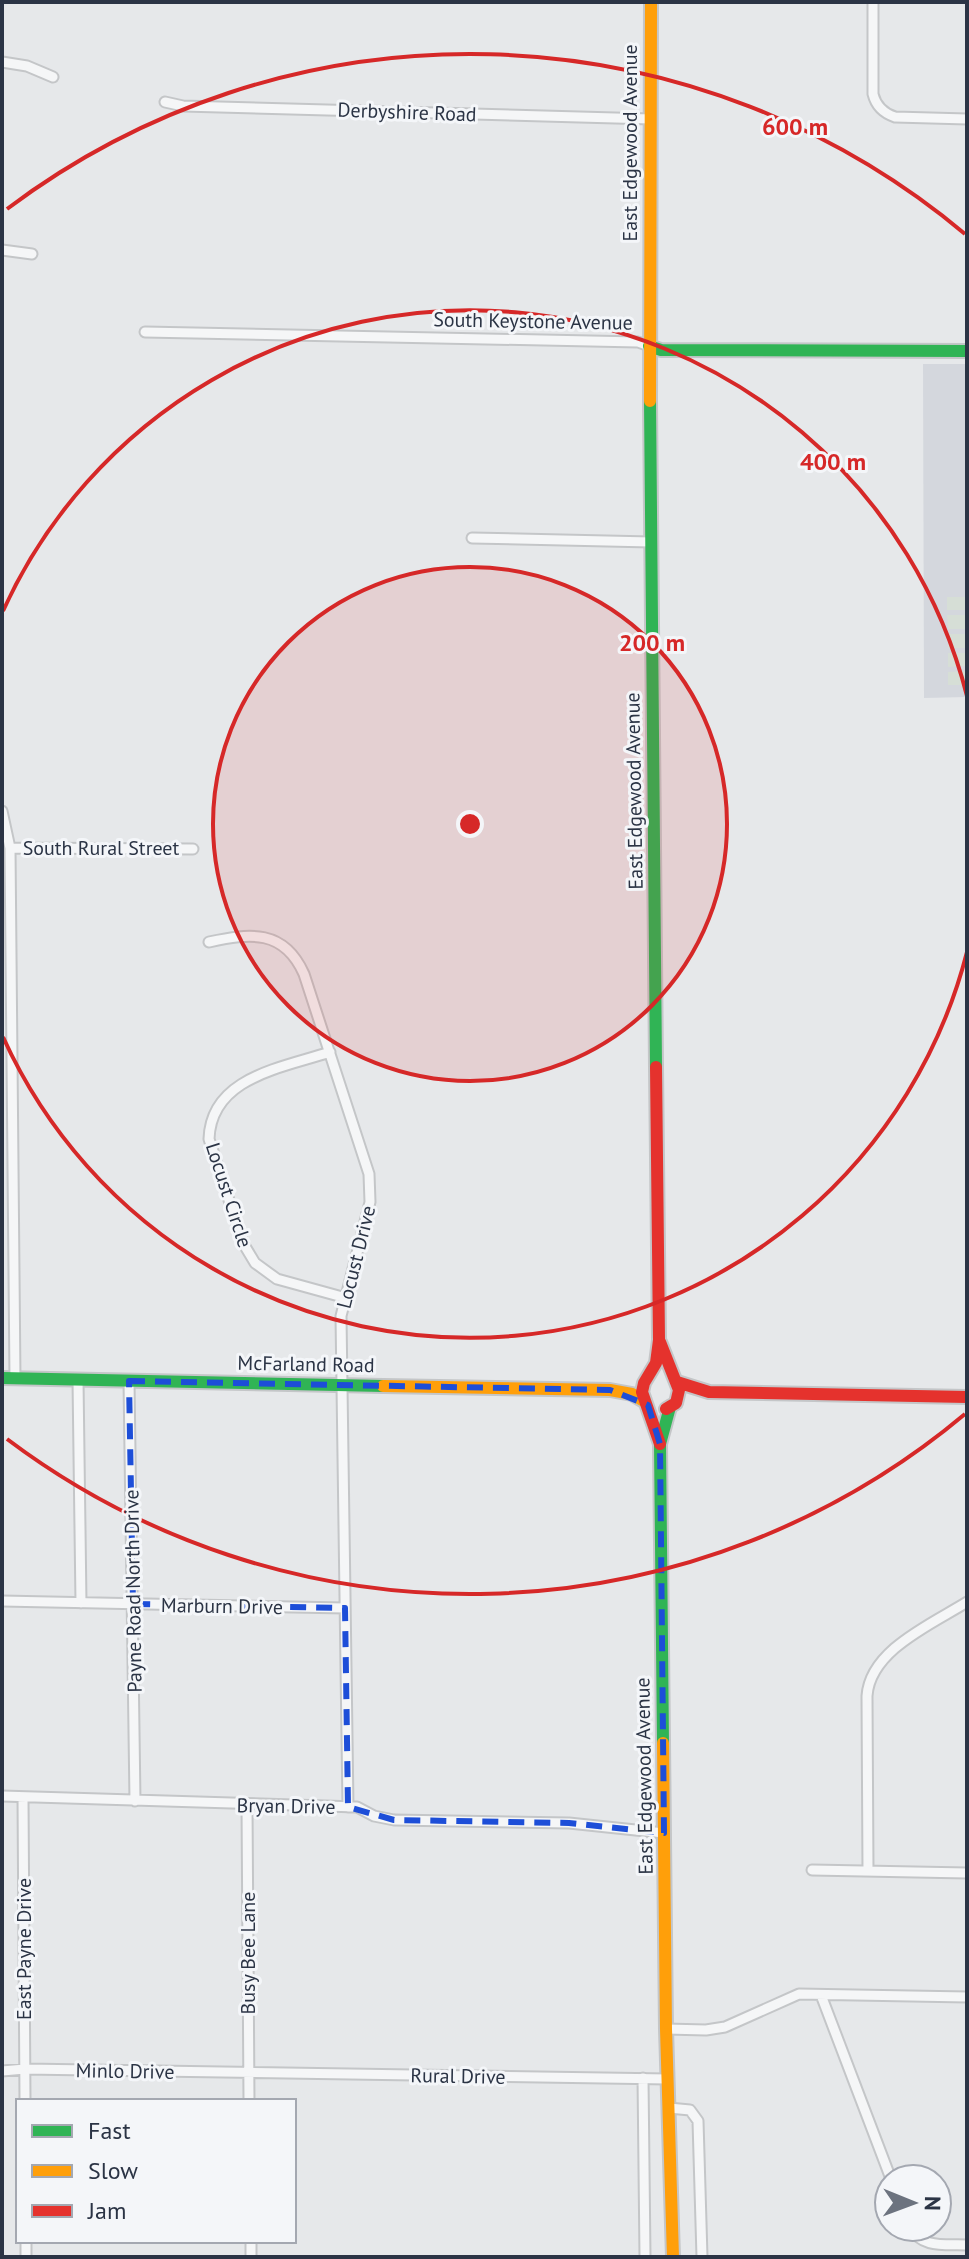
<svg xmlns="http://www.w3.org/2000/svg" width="969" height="2259" font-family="'PT Sans',sans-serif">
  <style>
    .built { fill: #d4d7dd }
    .green { fill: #d6ded6 }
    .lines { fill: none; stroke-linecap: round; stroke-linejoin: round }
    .street-casing { stroke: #c4c6c8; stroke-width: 13 }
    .fast-casing { stroke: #c4c6c8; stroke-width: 16 }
    .slow-casing { stroke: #c4c6c8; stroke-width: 16 }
    .jam-casing { stroke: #c4c6c8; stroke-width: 16 }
    .street { stroke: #f5f6f7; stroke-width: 9 }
    .fast { stroke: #30b455; stroke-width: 12 }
    .slow { stroke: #ff9f0a; stroke-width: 12 }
    .jam { stroke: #e5322d; stroke-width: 12 }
    .marked { fill: none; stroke: #1d4ed8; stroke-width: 6; stroke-dasharray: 16 10; stroke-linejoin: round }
    .ring { fill: none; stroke: #d62828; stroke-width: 4 }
    .labels { text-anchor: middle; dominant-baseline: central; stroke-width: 6; stroke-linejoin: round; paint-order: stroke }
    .street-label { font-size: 20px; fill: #2b3445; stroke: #f4f6f9 }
    .centre { fill: #d62828; stroke: #f4f6f9; stroke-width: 4 }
    .ring-label { font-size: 24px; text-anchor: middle; font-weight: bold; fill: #d62828; stroke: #f4f6f9; stroke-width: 6; stroke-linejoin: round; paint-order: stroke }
  </style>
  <rect width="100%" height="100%" fill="#e6e8ea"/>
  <path class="built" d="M 923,364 L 967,364 L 967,697 L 924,698 Z"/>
  <path class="green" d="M 947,597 L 967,597 L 967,610 L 947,610 Z
    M 947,615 L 967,615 L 967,629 L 948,629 Z
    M 948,634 L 967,634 L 967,648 L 948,648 Z
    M 948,653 L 967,653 L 967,666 L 948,667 Z
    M 967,671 L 967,685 L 948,685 L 948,672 Z"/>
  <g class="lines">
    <g class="street-casing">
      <path id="street" d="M 873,2 L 873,94 C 876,106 883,113 895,117 L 967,119
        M 2,62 L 27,66 L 53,77
        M 165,102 L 183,106 L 651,119
        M 2,250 L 32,254
        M 145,332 L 638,342 L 649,346
        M 472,538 L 651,542
        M 2,811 L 10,848 L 15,1379
        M 10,848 L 193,849
        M 209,942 C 250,933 284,929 304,974 L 369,1174 L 370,1202 L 341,1316 L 348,1807
        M 330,1052 C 282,1068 211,1077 209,1139 L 243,1243 L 255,1263 L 277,1279 L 346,1298
        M 78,1380 L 81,1603
        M 129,1381 L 135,1801
        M 2,1601 L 345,1608
        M 2,1796 L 357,1807 L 374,1816 L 394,1820 L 569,1823 L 664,1833
        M 23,1797 L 25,2101
        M 247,1805 L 249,2101
        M 812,1870 L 967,1873
        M 868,1871 L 867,1696 C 870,1650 932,1624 967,1602
        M 821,1995 L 891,2179
        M 666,2029 L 706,2030 L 725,2027 L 799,1994 L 967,1997
        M 2,2071 L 25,2069 L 668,2079
        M 643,2078 L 645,2257
        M 669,2108 L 690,2110 L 698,2121 L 702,2257
        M 910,2227 C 922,2249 945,2244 967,2245
        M 26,2241 L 26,2257
        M 251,2241 L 251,2257"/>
    </g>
    <g class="fast-casing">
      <path id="fast" d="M 649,346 L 661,350 L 967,351
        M 650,401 L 656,1067
        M 2,1378 L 383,1386
        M 663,1743 L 660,1444 L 670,1407"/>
    </g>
    <g class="slow-casing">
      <path id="slow" d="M 650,401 L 651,2
        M 383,1386 L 610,1390 L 632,1394 L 644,1401
        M 663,1743 L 666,2029 L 673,2257"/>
    </g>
    <g class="jam-casing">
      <path id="jam" d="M 656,1067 L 659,1340 L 656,1363 L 644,1383 L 642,1392 L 660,1444
        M 660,1342 L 679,1390 L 676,1403 L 666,1409
        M 677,1382 L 709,1392 L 967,1397"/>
    </g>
    <use href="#street" class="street"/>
    <use href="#fast" class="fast"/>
    <use href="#slow" class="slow"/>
    <use href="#jam" class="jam"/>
  </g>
  <path class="marked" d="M 129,1381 L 610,1390 L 648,1405 L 660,1444 L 664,1833 L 569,1823 L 394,1820 L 348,1807 L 345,1608 L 133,1604 Z"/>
  <circle cx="470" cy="824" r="257" fill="#d62828" fill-opacity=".12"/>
  <g class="ring">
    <circle cx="470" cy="824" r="257"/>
    <path d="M967 952A513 513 0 0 1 3 1037M3 611A513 513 0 0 1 967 696"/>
    <path d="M965 1414A770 770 0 0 1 7 1439M7 209A770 770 0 0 1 965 234"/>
  </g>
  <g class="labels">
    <g class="street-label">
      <text transform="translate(407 112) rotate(2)">Derbyshire Road</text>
      <text transform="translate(630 143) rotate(-90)">East Edgewood Avenue</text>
      <text transform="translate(533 321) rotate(1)">South Keystone Avenue</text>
      <text transform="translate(634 791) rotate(-91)">East Edgewood Avenue</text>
      <text x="101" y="848">South Rural Street</text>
      <text transform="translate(229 1195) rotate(72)">Locust Circle</text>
      <text transform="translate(356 1257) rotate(-76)">Locust Drive</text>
      <text transform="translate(306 1364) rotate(1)">McFarland Road</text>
      <text transform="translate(133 1591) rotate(-91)">Payne Road North Drive</text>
      <text transform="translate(222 1606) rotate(1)">Marburn Drive</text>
      <text transform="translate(644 1776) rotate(-91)">East Edgewood Avenue</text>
      <text transform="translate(286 1806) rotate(1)">Bryan Drive</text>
      <text transform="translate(24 1949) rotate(-90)">East Payne Drive</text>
      <text transform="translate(248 1953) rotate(-90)">Busy Bee Lane</text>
      <text transform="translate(125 2071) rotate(1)">Minlo Drive</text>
      <text transform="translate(458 2076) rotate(1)">Rural Drive</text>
    </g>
  </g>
  <circle cx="470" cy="824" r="12" class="centre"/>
  <g class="ring-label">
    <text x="795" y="135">600 m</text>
    <text x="833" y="470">400 m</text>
    <text x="652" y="651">200 m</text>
  </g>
  <rect width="969" height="2259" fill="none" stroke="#2b3445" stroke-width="8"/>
  <rect x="16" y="2099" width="280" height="144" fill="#f4f6f9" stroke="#a4a8b1" stroke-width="2"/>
  <rect x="32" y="2125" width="40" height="12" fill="#30b455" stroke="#a4a8b1" stroke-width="2"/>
  <text x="88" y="2139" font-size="24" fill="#2b3445">Fast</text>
  <rect x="32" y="2165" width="40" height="12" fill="#ff9f0a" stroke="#a4a8b1" stroke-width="2"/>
  <text x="88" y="2179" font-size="24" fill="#2b3445">Slow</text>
  <rect x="32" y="2205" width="40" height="12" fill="#e5322d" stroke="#a4a8b1" stroke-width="2"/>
  <text x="88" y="2219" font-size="24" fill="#2b3445">Jam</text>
  <g transform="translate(913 2203) rotate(91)"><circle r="38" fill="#f4f6f9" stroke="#a4a8b1" stroke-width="2"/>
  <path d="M0-6L14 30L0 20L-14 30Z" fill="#6c737f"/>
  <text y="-12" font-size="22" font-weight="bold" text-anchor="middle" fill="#2b3445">N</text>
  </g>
</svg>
